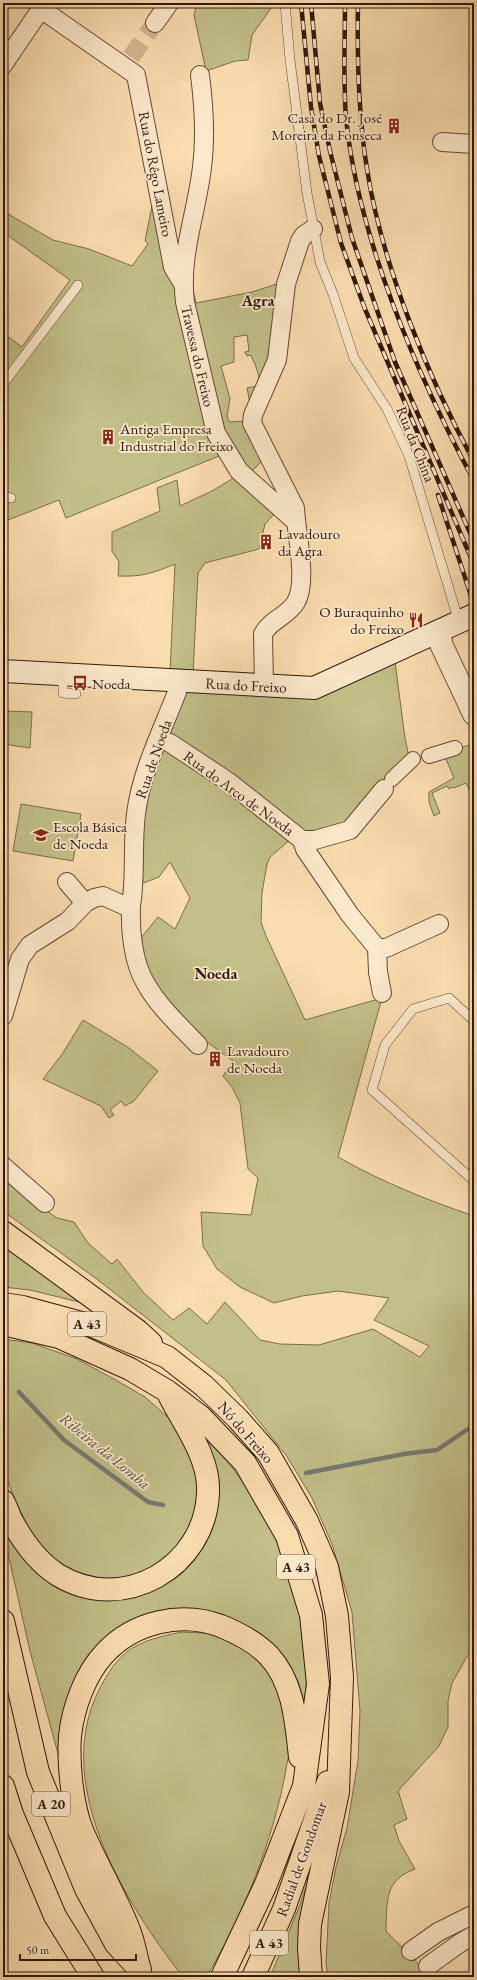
<svg xmlns="http://www.w3.org/2000/svg" width="477" height="1980" font-family="'EB Garamond',serif">
  <style>
    .green { fill: #c2c088; stroke: #7a6c4b }
    .lines { fill: none; stroke-linecap: round; stroke-linejoin: round }
    .stream { stroke: #757972; stroke-width: 4.5 }
    .minor-tunnel { stroke: #d3b690; stroke-width: 18; stroke-dasharray: 18 9; stroke-linecap: butt }
    .service-casing { stroke: #644936; stroke-width: 10 }
    .pedestrian-casing { stroke: #644936; stroke-width: 16 }
    .minor-casing { stroke: #644936; stroke-width: 20 }
    .tertiary-casing { stroke: #644936; stroke-width: 24 }
    .secondary-casing { stroke: #31170e; stroke-width: 24 }
    .motorway-casing { stroke: #31170e; stroke-width: 24 }
    .service { stroke: #fceacc; stroke-width: 9 }
    .pedestrian { stroke: #fceacc; stroke-width: 14 }
    .minor { stroke: #fceacc; stroke-width: 18 }
    .tertiary { stroke: #fceacc; stroke-width: 22 }
    .secondary { stroke: #fceacc; stroke-width: 22 }
    .motorway { stroke: #fbdeb0; stroke-width: 22 }
    .rail-casing { stroke: #31170e; stroke-width: 4.5 }
    .rail { stroke: #fceacc; stroke-width: 3; stroke-dasharray: 9; stroke-linecap: butt }
    .labels { text-anchor: middle; dominant-baseline: central; stroke-width: 3.5; stroke-linejoin: round; paint-order: stroke }
    .shield { fill: #fceacc; stroke: #6e5647; stroke-width: 1 }
    .shield-label { font-size: 14px; font-weight: bold; fill: #31170e }
    .poi-label { font-size: 15px; fill: #31170e; stroke: #fceacc; text-anchor: start }
    .street-label { font-size: 15px; fill: #31170e; stroke: #fceacc }
    .neighbourhood-label { font-size: 16px; font-weight: bold; fill: #31170e; stroke: #fceacc }
    .water-label { font-size: 16px; font-style: italic; fill: #595048; stroke: #fceacc }
  </style>
  <rect width="100%" height="100%" fill="#fbdeb0"/>
  <filter id="stains"><feTurbulence type="fractalNoise" baseFrequency=".005" numOctaves="4"/><feColorMatrix values="0 0 0 0 .2 0 0 0 0 .09 0 0 0 0 .02 0 0 0 .5 -.17"/></filter>
  <radialGradient id="worn" r=".72"><stop offset=".6" stop-color="#630" stop-opacity="0"/><stop offset="1" stop-color="#630" stop-opacity=".3"/></radialGradient>
  <path class="green" d="M 197,3 L 272,3 L 272,7 L 252,35 L 248,60 L 235,61 L 206,71 L 194,15 Z
    M 154,196 L 166,271 L 176,291 L 224,454 L 66,518 L 59,500 L 3,522 L 3,333 L 22,347 L 70,280 L 3,232 L 3,211 L 53,240 L 89,249 L 132,266 L 148,244 L 145,241 Z
    M 283,282 L 274,361 L 251,409 L 247,388 L 258,386 C 261,375 255,365 251,355 L 247,356 L 245,352 L 249,351 L 247,335 L 234,337 L 234,362 L 221,366 L 230,399 L 227,416 L 229,422 L 247,421 L 266,457 L 249,474 L 226,442 L 189,295 L 194,294 L 196,303 L 252,292 Z
    M 237,476 L 276,512 L 265,524 L 259,549 L 205,563 L 198,573 L 193,674 L 170,673 L 175,564 C 153,573 143,577 118,576 L 119,562 L 112,551 L 112,532 L 160,511 L 157,488 L 177,480 L 180,506 L 212,491 Z
    M 395,662 L 405,738 L 409,757 L 390,773 L 373,795 L 347,824 L 300,834 L 166,735 L 184,691 L 317,698 Z
    M 3,681 L 6,681 L 5,711 L 32,712 L 30,748 L 3,744 Z
    M 474,743 L 474,799 L 466,783 L 454,788 L 452,787 L 449,789 L 447,786 L 432,793 L 440,813 L 434,816 L 429,802 L 429,792 L 454,778 L 444,754 Z
    M 168,747 L 291,839 L 270,857 L 267,864 L 262,893 L 261,922 L 266,936 L 305,1020 L 382,998 L 338,1157 C 382,1182 427,1200 474,1216 L 474,1655 L 468,1655 L 452,1683 L 448,1701 L 448,1727 L 439,1746 L 398,1791 L 407,1819 L 394,1825 L 399,1841 L 415,1869 C 384,1880 387,1902 386,1931 L 431,1977 L 328,1977 L 326,1964 L 329,1903 L 336,1867 L 347,1828 L 358,1761 L 360,1711 L 352,1612 L 332,1544 L 312,1498 L 286,1455 L 226,1380 L 98,1280 L 3,1211 L 3,1174 L 47,1211 L 57,1218 L 74,1222 L 88,1243 L 112,1264 L 117,1259 L 143,1292 L 173,1320 L 189,1308 L 207,1324 L 225,1302 L 260,1340 L 280,1344 L 319,1345 L 373,1329 L 420,1357 L 429,1346 L 374,1320 L 389,1298 L 338,1291 L 302,1296 L 274,1303 L 240,1287 L 217,1269 L 203,1246 L 201,1212 L 251,1215 L 258,1178 L 248,1169 L 240,1103 L 232,1087 L 223,1076 L 233,1061 L 207,1042 L 178,1015 L 146,973 L 141,938 L 158,917 L 175,929 L 190,898 L 170,862 L 159,877 L 141,884 L 140,813 L 160,748 Z
    M 21,804 L 81,814 L 73,861 L 13,851 Z
    M 83,1020 L 129,1048 L 158,1071 L 134,1101 L 125,1106 L 121,1101 L 110,1110 L 114,1115 L 109,1118 L 101,1106 L 43,1079 L 63,1053 Z
    M 3,1237 L 112,1318 L 79,1302 L 30,1290 L 3,1287 Z
    M 3,1339 L 32,1343 L 77,1359 L 114,1379 L 145,1397 L 171,1420 L 189,1443 L 199,1478 L 195,1521 L 169,1559 L 131,1577 L 102,1579 L 73,1571 L 58,1563 L 35,1540 L 17,1505 L 3,1469 Z
    M 207,1438 C 270,1505 321,1608 304,1702 L 298,1681 L 283,1655 L 267,1639 L 247,1626 L 205,1612 L 102,1648 L 66,1783 L 30,1651 L 3,1531 L 3,1515 L 90,1594 L 196,1555 L 205,1440 Z
    M 182,1632 C 191,1633 200,1632 209,1634 C 223,1636 251,1648 261,1658 C 275,1673 287,1709 290,1730 C 292,1742 288,1757 286,1769 C 274,1838 243,1917 206,1977 L 183,1977 C 126,1904 52,1786 98,1692 C 119,1649 136,1641 182,1632 Z
    M 322,1836 L 307,1977 L 270,1977 L 300,1905 Z"/>
  <g class="lines">
    <path class="stream" d="M 19,1392 L 64,1440 L 148,1502 L 163,1505
      M 306,1473 L 404,1454 L 437,1450 L 474,1425"/>
    <path class="minor-tunnel" d="M 131,57 L 155,23"/>
    <g class="service-casing">
      <path id="service" d="M 285,3 L 290,60 L 307,193 L 320,262 L 333,294 L 354,358 L 387,409 L 409,456 L 459,622
        M 3,384 L 78,285
        M 3,496 L 11,498
        M 63,675 L 63,693 L 76,694
        M 474,1021 L 449,998 L 413,1009 L 385,1045 L 372,1090 L 474,1181"/>
    </g>
    <g class="pedestrian-casing">
      <path id="pedestrian" d="M 429,756 L 455,748
        M 392,779 L 413,759"/>
    </g>
    <g class="minor-casing">
      <path id="minor" d="M 41,9 L 136,75 L 173,267 L 182,282
        M 155,23 L 169,3
        M 3,65 L 45,3
        M 200,75 C 204,106 206,136 202,167 C 197,212 179,256 185,302 L 216,433 L 239,471 L 295,521
        M 442,142 L 474,144
        M 264,686 L 263,634 C 270,620 288,616 296,602 C 308,582 296,532 295,508 L 252,423 L 253,415 L 277,360 L 286,284 L 300,241 L 304,235 L 313,229
        M 170,743 L 229,782 L 302,840 L 305,849 L 350,915 L 377,948 L 386,948 L 439,924
        M 302,840 L 315,840 L 350,830 L 384,789
        M 67,882 L 85,903
        M 131,906 C 130,931 133,963 146,984 C 159,1007 180,1026 198,1045
        M 377,948 L 378,972 L 382,993
        M 3,1016 L 20,959 L 30,945 L 68,921 L 85,903 L 94,898 L 103,896 L 123,905 L 131,906 C 136,876 132,845 136,814 C 141,772 162,731 177,692 L 178,681
        M 3,1166 L 45,1203
        M 411,1951 L 438,1932 L 474,1914
        M 428,1966 L 460,1943 L 474,1935"/>
    </g>
    <g class="tertiary-casing">
      <path id="tertiary" d="M 440,631 L 441,644 L 474,714"/>
    </g>
    <g class="secondary-casing">
      <path id="secondary" d="M 3,671 L 314,688 L 474,615"/>
    </g>
    <g class="motorway-casing">
      <path id="motorway" d="M 3,1232 L 138,1331 L 151,1343
        M 3,1304 L 23,1307 L 93,1326 L 167,1357 L 204,1386 L 238,1419 L 268,1453 L 307,1521 L 327,1567 L 337,1616 L 342,1677 L 338,1792 L 310,1924 L 309,1947 L 311,1977
        M 3,1324 L 59,1337 L 130,1369 L 167,1391 L 201,1417 L 245,1463 L 287,1536 L 311,1615 L 318,1684 L 304,1786 L 266,1884 L 222,1977
        M 3,1501 C 7,1508 9,1516 13,1523 C 24,1543 39,1563 58,1575 C 123,1615 206,1567 208,1492 C 210,1459 185,1426 170,1397
        M 3,1621 L 38,1772 L 86,1889 L 116,1944 L 138,1968
        M 3,1786 L 12,1814 L 55,1916 L 93,1977
        M 140,1970 C 136,1957 134,1942 129,1930 C 116,1896 96,1864 82,1830 C 72,1805 68,1763 70,1736 C 73,1708 85,1674 105,1653 C 134,1622 181,1611 221,1626 C 238,1633 256,1642 269,1656 C 294,1683 296,1722 300,1757
        M 253,1977 L 284,1909 L 328,1782"/>
    </g>
    <use href="#service" class="service"/>
    <use href="#pedestrian" class="pedestrian"/>
    <use href="#minor" class="minor"/>
    <use href="#tertiary" class="tertiary"/>
    <use href="#secondary" class="secondary"/>
    <use href="#motorway" class="motorway"/>
    <g class="rail-casing">
      <path id="rail" d="M 301,3 L 311,107 L 319,156 L 341,243 L 365,309 L 474,565
        M 311,3 L 320,103 L 330,151 L 352,238 L 395,362 L 474,542
        M 345,3 C 345,41 343,80 346,118 C 358,238 417,375 474,481
        M 358,3 C 357,59 358,114 367,169 C 382,265 428,377 474,462
        M 438,495 L 474,605"/>
    </g>
    <use href="#rail" class="rail"/>
  </g>
  <defs>
    <g id="building-bare" transform="scale(1.2)"><path d="M-4-6H4V6H1V3H-1V6H-4ZM-2.5-4.3h1.7v1.8h-1.7ZM.8-4.3h1.7v1.8H.8ZM-2.5-1h1.7V.8h-1.7ZM.8-1h1.7V.8H.8Z" fill="#8f2418" stroke="#fceacc" stroke-width="2.5" paint-order="stroke"/></g>
    <g id="restaurant-bare" transform="scale(1.2)"><path d="M-5-6h1v4h1v-4h1v4h1v-4h1v5L-1.5 .5V6h-2V.5L-5-1ZM5-6V6H3V1.5H1.5Q1.5-4 5-6Z" fill="#8f2418" stroke="#fceacc" stroke-width="2.5" paint-order="stroke"/></g>
    <g id="bus-bare" transform="scale(1.2)"><path d="M-5-6H5V4H4V6H2V4H-2V6H-4V4H-5ZM-3.5-4V0h7V-4ZM-3.5 1.2v1.5H-2V1.2ZM2 1.2v1.5H3.5V1.2Z" fill="#8f2418" stroke="#fceacc" stroke-width="2.5" paint-order="stroke"/></g>
    <g id="school-bare" transform="scale(1.2)"><path d="M0-5L7-2L0 1L-7-2ZM-4 1L0 2.5L4 1V4Q0 6-4 4Z" fill="#8f2418" stroke="#fceacc" stroke-width="2.5" paint-order="stroke"/></g>
  </defs>
  <g fill-rule="evenodd">
    <use href="#building-bare" x="394" y="126"/>
    <use href="#building-bare" x="108" y="437"/>
    <use href="#building-bare" x="266" y="542"/>
    <use href="#restaurant-bare" x="416" y="620"/>
    <use href="#bus-bare" x="80" y="683"/>
    <use href="#school-bare" x="41" y="835"/>
    <use href="#building-bare" x="215" y="1059"/>
  </g>
  <g class="labels">
    <g class="shield">
      <rect x="68" y="1312" width="38" height="24" rx="3"/>
      <rect x="277" y="1555" width="38" height="24" rx="3"/>
      <rect x="32" y="1792" width="38" height="24" rx="3"/>
      <rect x="250" y="1931" width="38" height="24" rx="3"/>
    </g>
    <g class="shield-label">
      <text x="87" y="1324">A 43</text>
      <text x="296" y="1567">A 43</text>
      <text x="51" y="1804">A 20</text>
      <text x="269" y="1943">A 43</text>
    </g>
    <g class="poi-label">
      <text x="382" y="117" text-anchor="end">Casa do Dr. José<tspan x="382" dy="17">Moreira da Fonseca</tspan></text>
      <text x="120" y="428">Antiga Empresa<tspan x="120" dy="17">Industrial do Freixo</tspan></text>
      <text x="278" y="533">Lavadouro<tspan x="278" dy="17">da Agra</tspan></text>
      <text x="404" y="611" text-anchor="end">O Buraquinho<tspan x="404" dy="17">do Freixo</tspan></text>
      <text x="92" y="683">Noeda</text>
      <text x="53" y="826">Escola Básica<tspan x="53" dy="17">de Noeda</tspan></text>
      <text x="227" y="1050">Lavadouro<tspan x="227" dy="17">de Noeda</tspan></text>
    </g>
    <g class="street-label">
      <text transform="translate(156 174) rotate(79)">Rua do Rêgo Lameiro</text>
      <text transform="translate(198 356) rotate(77)">Travessa do Freixo</text>
      <text transform="translate(416 444) rotate(68)">Rua da China</text>
      <text transform="translate(246 685) rotate(3)">Rua do Freixo</text>
      <text transform="translate(153 759) rotate(-71)">Rua de Noeda</text>
      <text transform="translate(239 793) rotate(36)">Rua do Arco de Noeda</text>
      <text transform="translate(246 1432) rotate(49)">Nó do Freixo</text>
      <text transform="translate(301 1859) rotate(-70)">Radial de Gondomar</text>
    </g>
    <g class="neighbourhood-label">
      <text x="258" y="300">Agra</text>
      <text x="216" y="973">Noeda</text>
    </g>
    <g class="water-label">
      <text transform="translate(105 1451) rotate(39)">Ribeira da Lomba</text>
    </g>
  </g>
  <rect width="477" height="1980" fill="none" stroke="#fbdeb0" stroke-width="16"/>
  <rect x="4" y="4" width="469" height="1972" fill="none" stroke="#31170e" stroke-width="2"/>
  <rect x="8" y="8" width="461" height="1964" fill="none" stroke="#31170e"/>
  <path d="M20 1954v6h116v-6" fill="none" stroke="#31170e" stroke-width="2"/>
  <text x="26" y="1954" font-size="12" fill="#31170e" stroke="#fceacc" stroke-width="3" paint-order="stroke">50 m</text>
  <rect width="100%" height="100%" filter="url(#stains)"/>
  <rect width="100%" height="100%" fill="url(#worn)"/>
</svg>
